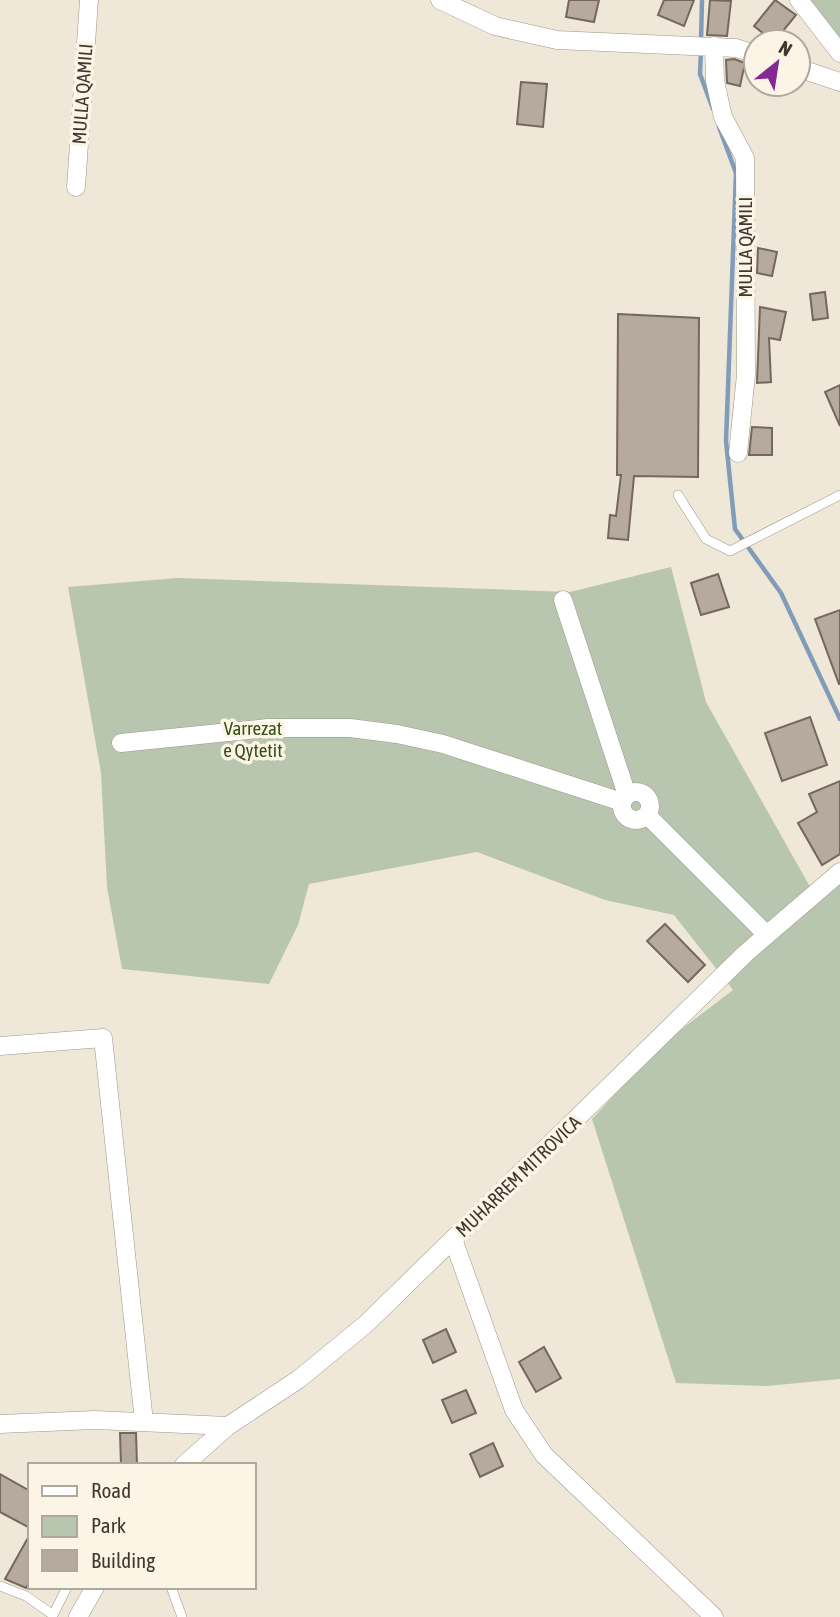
<svg xmlns="http://www.w3.org/2000/svg" width="840" height="1617" font-family="'Asap Condensed',sans-serif">
  <style>
    .green { fill: #b9c6af }
    .lines { fill: none; stroke-linecap: round; stroke-linejoin: round }
    .stream { stroke: #809cb9; stroke-width: 4.5 }
    .building { fill: #b6a99d; stroke: #74685d; stroke-width: 2 }
    .service-casing { stroke: #9e9788; stroke-width: 10 }
    .minor-casing { stroke: #9e9788; stroke-width: 19 }
    .service { stroke: #fff; stroke-width: 9 }
    .minor { stroke: #fff; stroke-width: 18 }
    .labels { text-anchor: middle; dominant-baseline: central; stroke-width: 7; stroke-linejoin: round; paint-order: stroke }
    .street-label { font-size: 19px; fill: #3c3832; stroke: #fcf4e4 }
    .park-label { font-size: 19px; fill: #344f1b; stroke: #fcf4e4 }
  </style>
  <rect width="100%" height="100%" fill="#efe7d7"/>
  <path class="green" d="M 809,0 L 840,0 L 840,40 Z
    M 671,567 L 706,702 L 818,901 L 840,879 L 840,1379 L 767,1386 L 676,1383 L 592,1119 L 662,1044 L 733,990 L 674,915 L 605,900 L 477,852 L 309,884 L 298,925 L 269,984 L 122,969 L 107,887 L 101,773 L 68,587 L 178,578 L 570,592 Z"/>
  <g class="lines">
    <path class="stream" d="M 701,41 L 702,0
      M 701,50 L 700,74 L 713,109
      M 719,127 L 736,173 L 726,441 L 735,529 L 781,593 L 840,719"/>
  </g>
  <path class="building" d="M 569,0 L 599,0 L 594,22 L 566,17 Z
    M 664,0 L 694,0 L 684,26 L 658,15 Z
    M 710,0 L 731,1 L 727,36 L 707,35 Z
    M 775,0 L 796,15 L 774,42 L 754,26 Z
    M 734,59 L 745,63 L 740,86 L 727,83 L 726,60 Z
    M 521,82 L 547,84 L 543,127 L 517,124 Z
    M 758,248 L 777,252 L 772,276 L 757,273 Z
    M 825,292 L 828,318 L 813,320 L 810,294 Z
    M 760,307 L 786,312 L 780,340 L 769,338 L 771,382 L 757,383 Z
    M 618,314 L 699,318 L 698,477 L 634,476 L 628,540 L 608,538 L 610,515 L 616,516 L 621,475 L 617,475 Z
    M 840,385 L 840,426 L 825,392 Z
    M 752,427 L 772,428 L 772,455 L 749,455 Z
    M 718,574 L 729,607 L 701,615 L 691,583 Z
    M 840,610 L 840,684 L 839,684 L 815,619 Z
    M 810,717 L 827,765 L 782,781 L 765,733 Z
    M 840,781 L 840,854 L 822,865 L 798,823 L 817,812 L 809,794 Z
    M 665,924 L 705,965 L 688,982 L 647,941 Z
    M 446,1329 L 456,1352 L 433,1363 L 423,1340 Z
    M 544,1347 L 561,1378 L 536,1392 L 519,1362 Z
    M 466,1390 L 476,1413 L 452,1423 L 442,1400 Z
    M 120,1433 L 136,1433 L 137,1465 L 121,1465 Z
    M 493,1443 L 503,1466 L 480,1477 L 470,1454 Z
    M 0,1474 L 30,1491 L 30,1528 L 0,1512 Z
    M 30,1534 L 30,1581 L 26,1588 L 5,1579 Z"/>
  <g class="lines">
    <g class="service-casing">
      <path id="service" d="M 678,495 L 706,539 L 730,551 L 840,495
        M 0,1586 L 26,1596 L 53,1615 L 67,1587
        M 171,1587 L 182,1617"/>
    </g>
    <g class="minor-casing">
      <path id="minor" d="M 440,0 L 495,26 L 557,40 L 736,48 L 756,54
        M 799,0 L 840,53
        M 714,46 L 715,81 L 723,117 L 745,158 L 746,375 L 738,453
        M 798,68 L 840,82
        M 76,187 L 89,0
        M 563,600 L 627,795
        M 121,743 L 268,728 L 350,728 L 397,734 L 443,744 L 622,802
        M622 806a14 14 0 1 1 28 0a14 14 0 1 1-28 0Z
        M 647,815 L 767,935
        M 0,1046 L 103,1038 L 144,1422
        M 453,1239 L 514,1410 L 544,1455 L 714,1617
        M 0,1424 L 95,1420 L 228,1426
        M 184,1465 L 228,1426 L 299,1379 L 366,1324 L 746,953 L 840,872
        M 78,1617 L 95,1587"/>
    </g>
    <use href="#service" class="service"/>
    <use href="#minor" class="minor"/>
  </g>
  <g class="labels">
    <g class="street-label">
      <text transform="translate(82 94) rotate(-86)">MULLA QAMILI</text>
      <text transform="translate(745 247) rotate(-90)">MULLA QAMILI</text>
      <text transform="translate(518 1176) rotate(-44)">MUHARREM MITROVICA</text>
    </g>
    <g class="park-label">
      <text x="253" y="728">Varrezat<tspan x="253" dy="22">e Qytetit</tspan></text>
    </g>
  </g>
  <rect x="28" y="1463" width="228" height="126" fill="#fcf4e4" stroke="#afa99d" stroke-width="2"/>
  <rect x="42" y="1486" width="35" height="10" fill="#ffffff" stroke="#afa99d" stroke-width="2"/>
  <text x="91" y="1498" font-size="21" fill="#3c3832">Road</text>
  <rect x="42" y="1516" width="35" height="21" fill="#b9c6af" stroke="#afa99d" stroke-width="2"/>
  <text x="91" y="1533" font-size="21" fill="#3c3832">Park</text>
  <rect x="42" y="1550" width="35" height="21" fill="#b6a99d" stroke="#afa99d" stroke-width="2"/>
  <text x="91" y="1568" font-size="21" fill="#3c3832">Building</text>
  <g transform="translate(777 63) rotate(30)"><circle r="33" fill="#fcf4e4" stroke="#afa99d" stroke-width="2"/>
  <path d="M0-5L12 26L0 18L-12 26Z" fill="#842893"/>
  <text y="-10" font-size="19" font-weight="bold" text-anchor="middle" fill="#3c3832">N</text>
  </g>
</svg>
